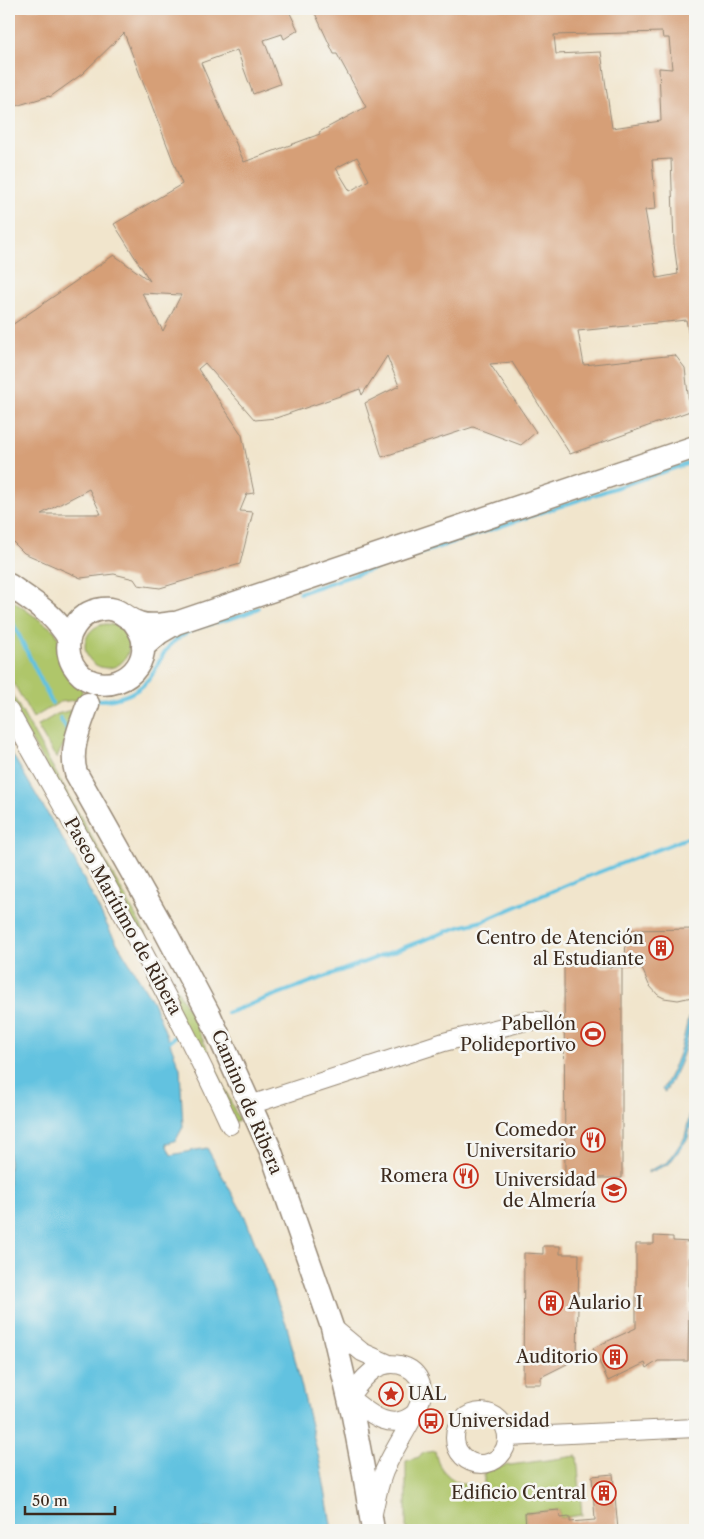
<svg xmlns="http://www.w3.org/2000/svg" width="704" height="1539" font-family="'Libre Caslon Text',serif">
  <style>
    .green { fill: #afc66b; stroke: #757844 }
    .water { fill: #62c2e0; stroke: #4e767f }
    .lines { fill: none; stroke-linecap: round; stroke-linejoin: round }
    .stream { stroke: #62c2e0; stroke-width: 4 }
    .building { fill: #d69f77; fill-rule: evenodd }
    .minor-casing { stroke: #968875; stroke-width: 20 }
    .major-casing { stroke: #968875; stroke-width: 25 }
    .minor { stroke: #fff; stroke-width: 18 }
    .major { stroke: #fff; stroke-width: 22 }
    .labels { text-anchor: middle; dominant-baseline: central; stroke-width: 5; stroke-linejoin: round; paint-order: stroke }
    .street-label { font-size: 18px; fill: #3b2a1e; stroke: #f6f6f2 }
    .poi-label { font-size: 18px; fill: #3b2a1e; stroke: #f6f6f2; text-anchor: end }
  </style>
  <rect width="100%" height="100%" fill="#f6f6f2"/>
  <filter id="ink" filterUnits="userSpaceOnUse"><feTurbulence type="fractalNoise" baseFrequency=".02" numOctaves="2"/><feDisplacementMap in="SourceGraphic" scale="10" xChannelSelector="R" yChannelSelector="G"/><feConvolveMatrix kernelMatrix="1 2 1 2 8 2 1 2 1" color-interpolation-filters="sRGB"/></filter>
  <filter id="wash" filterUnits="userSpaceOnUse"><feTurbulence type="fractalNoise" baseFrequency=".0096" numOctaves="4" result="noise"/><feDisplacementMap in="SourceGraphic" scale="20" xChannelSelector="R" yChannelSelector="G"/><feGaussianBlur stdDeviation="1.12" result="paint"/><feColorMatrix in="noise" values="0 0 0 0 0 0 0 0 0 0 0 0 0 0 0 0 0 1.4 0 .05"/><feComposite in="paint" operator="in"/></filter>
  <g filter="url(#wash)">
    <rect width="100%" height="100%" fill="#f1e5cc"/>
    <path class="green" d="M 9,598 L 55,631 L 77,682 L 82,689 L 82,699 L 60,702 L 33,718 L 9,675 Z
      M85 646a22 22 0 1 1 44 0a22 22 0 1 1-44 0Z
      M 9,689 L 194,1020 L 239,1120 L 234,1122 L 76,820 L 9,700 Z
      M 75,709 L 67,739 L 56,758 L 37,726 L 57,714 Z
      M 435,1451 C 436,1455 437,1462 440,1466 C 449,1481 467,1488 484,1486 L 484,1472 L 503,1466 L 577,1456 L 582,1515 L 560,1518 L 559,1510 L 525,1513 L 526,1530 L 406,1530 L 406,1461 L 419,1457 L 422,1453 Z"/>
    <path class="water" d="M 9,749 L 69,850 L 111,933 L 153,1002 L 180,1068 L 183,1127 L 176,1140 L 166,1144 L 171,1155 L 207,1148 L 245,1217 L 287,1326 L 321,1467 L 332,1530 L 9,1530 Z
      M 688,1018 L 691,1019 C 687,1047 680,1067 665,1092 L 662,1090 C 676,1065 683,1046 688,1018 Z
      M 690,1113 L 693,1114 L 688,1138 L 669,1164 L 648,1173 L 648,1171 L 668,1162 L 685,1137 Z"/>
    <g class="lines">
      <path class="stream" d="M 299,593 L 421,553 L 695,461
        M 9,615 L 52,703
        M 98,700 C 120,700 139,694 152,675 C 160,661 164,648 178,638 C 201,621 234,622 258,608
        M 60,718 L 68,732
        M 227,1013 L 459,927 L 483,921 L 571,883 L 695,835
        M 170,1041 L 176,1036"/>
    </g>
    <g id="blocks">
      <path class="building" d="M 9,9 L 288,9 L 298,30 L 284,39 L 282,34 L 264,40 L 280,84 L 253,94 L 237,50 L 201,63 L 244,162 L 320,134 L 319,132 L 366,107 L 337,54 L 334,54 L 313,9 L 695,9 L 695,341 L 690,341 L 686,320 L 578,331 L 584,365 L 675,355 L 685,368 L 690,411 L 570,454 L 512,362 L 490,364 L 536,432 L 521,445 L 473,427 L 382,457 L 365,403 L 399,386 L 387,356 L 362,395 L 360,389 L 276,418 L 255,420 L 205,363 L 198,369 L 242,435 L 254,493 L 247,494 L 240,511 L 253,512 L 240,564 L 160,588 L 138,585 L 134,579 L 114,574 L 81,578 L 24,553 L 9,538 L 9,327 L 114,255 L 150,281 L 114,224 L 182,184 L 124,33 L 82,74 L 50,97 L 49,96 L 9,108 ZM 662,32 L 663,38 L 669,38 L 672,69 L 659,68 L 661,121 L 612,128 L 601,52 L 556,54 L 554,35 ZM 357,157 L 369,180 L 350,191 L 336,168 ZM 671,159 L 674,244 L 678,274 L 657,278 L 645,210 L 656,209 L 652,160 ZM 142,293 L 181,295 L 163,331 ZM 89,489 L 101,514 L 41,514 Z
        M 695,929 L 695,994 L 692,997 L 678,1000 L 664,998 L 658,995 L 649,985 L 641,966 L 625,966 L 626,930 Z
        M 583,959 L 599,959 L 599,967 L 622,967 L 622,1178 L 565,1178 L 564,966 L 583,966 Z
        M 654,1236 L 673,1237 L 673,1241 L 690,1242 L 688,1361 L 658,1361 L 647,1368 L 645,1363 L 608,1381 L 593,1348 L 636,1328 L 636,1244 L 654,1244 Z
        M 543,1246 L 560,1246 L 560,1254 L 579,1254 L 577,1359 L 541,1377 L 541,1384 L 523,1384 L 524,1253 L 543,1254 Z
        M 613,1474 L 618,1530 L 526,1530 L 525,1513 L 559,1510 L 560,1518 L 570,1517 L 570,1522 L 595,1520 L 592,1476 Z"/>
    </g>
  </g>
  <g filter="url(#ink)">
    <use href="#blocks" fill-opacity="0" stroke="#968875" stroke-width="1"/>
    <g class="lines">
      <g class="minor-casing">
        <path id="minor" d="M 9,711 C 85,847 165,983 230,1125
          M 250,1105 L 444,1042 L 526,1021 L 542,1021
          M 332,1327 L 362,1352 L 389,1364
          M455 1438a26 26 0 1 1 52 0a26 26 0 1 1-52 0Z
          M 508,1437 L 695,1428
          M 373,1513 C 377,1496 379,1480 387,1465 C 394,1448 422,1408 422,1393 C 423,1368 395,1357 375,1369 C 364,1376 357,1387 349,1397 C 369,1413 391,1434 415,1413"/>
      </g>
      <g class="major-casing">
        <path id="major" d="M 9,585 C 33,602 54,613 69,639
          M 133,621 C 137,627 142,633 143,641 C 148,681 94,701 73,665 C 68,656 67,645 70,635 C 75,623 84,613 97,610 C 120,605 121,617 139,623 C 150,627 162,624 173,623
          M 143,647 L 159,633 L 176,623 L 695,447
          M 88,704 C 80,726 69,750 76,773 L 165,931 L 209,1014 L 270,1149 L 332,1327 L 353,1416 L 363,1468 L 373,1530"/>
      </g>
      <use href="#minor" class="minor"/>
      <use href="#major" class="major"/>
    </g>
  </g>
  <defs>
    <g id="building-ring" transform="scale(1.25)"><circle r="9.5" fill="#f6f6f2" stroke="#c8321e" stroke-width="1.5"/><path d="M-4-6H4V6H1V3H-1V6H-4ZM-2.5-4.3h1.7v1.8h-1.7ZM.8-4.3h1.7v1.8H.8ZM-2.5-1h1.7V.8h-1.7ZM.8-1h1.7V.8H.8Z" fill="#c8321e"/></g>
    <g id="stadium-ring" transform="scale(1.25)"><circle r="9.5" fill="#f6f6f2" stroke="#c8321e" stroke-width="1.5"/><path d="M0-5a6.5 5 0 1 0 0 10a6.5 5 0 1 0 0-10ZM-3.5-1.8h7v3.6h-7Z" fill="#c8321e"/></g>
    <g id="restaurant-ring" transform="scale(1.25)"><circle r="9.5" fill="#f6f6f2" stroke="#c8321e" stroke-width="1.5"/><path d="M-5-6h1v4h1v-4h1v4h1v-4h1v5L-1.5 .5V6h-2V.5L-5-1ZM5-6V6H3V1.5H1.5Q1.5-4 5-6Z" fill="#c8321e"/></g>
    <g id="university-ring" transform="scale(1.25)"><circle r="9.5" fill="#f6f6f2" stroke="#c8321e" stroke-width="1.5"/><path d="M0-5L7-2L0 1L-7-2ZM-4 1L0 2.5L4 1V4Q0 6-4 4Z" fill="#c8321e"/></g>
    <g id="sight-ring" transform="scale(1.25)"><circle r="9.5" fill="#f6f6f2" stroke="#c8321e" stroke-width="1.5"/><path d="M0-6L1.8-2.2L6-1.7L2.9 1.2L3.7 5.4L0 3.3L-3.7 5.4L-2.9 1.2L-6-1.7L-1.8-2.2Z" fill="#c8321e"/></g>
    <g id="bus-ring" transform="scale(1.25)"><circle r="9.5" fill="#f6f6f2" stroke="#c8321e" stroke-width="1.5"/><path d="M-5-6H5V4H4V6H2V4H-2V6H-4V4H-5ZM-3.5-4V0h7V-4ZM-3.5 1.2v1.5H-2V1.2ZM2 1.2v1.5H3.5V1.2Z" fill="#c8321e"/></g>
  </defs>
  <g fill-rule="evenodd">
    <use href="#building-ring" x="661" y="948"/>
    <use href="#stadium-ring" x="593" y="1034"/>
    <use href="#restaurant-ring" x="593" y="1140"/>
    <use href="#restaurant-ring" x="466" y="1176"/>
    <use href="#university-ring" x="614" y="1190"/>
    <use href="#building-ring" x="551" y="1303"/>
    <use href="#building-ring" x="615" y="1357"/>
    <use href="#sight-ring" x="391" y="1394"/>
    <use href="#bus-ring" x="431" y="1421"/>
    <use href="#building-ring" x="604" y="1493"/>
  </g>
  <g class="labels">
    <g class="street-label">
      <text transform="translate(123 916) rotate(61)">Paseo Marítimo de Ribera</text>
      <text transform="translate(247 1102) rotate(67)">Camino de Ribera</text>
    </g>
    <g class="poi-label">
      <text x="644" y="938">Centro de Atención<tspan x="644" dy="21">al Estudiante</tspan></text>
      <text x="576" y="1024">Pabellón<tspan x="576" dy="21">Polideportivo</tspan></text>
      <text x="576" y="1130">Comedor<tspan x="576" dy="21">Universitario</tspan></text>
      <text x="448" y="1176">Romera</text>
      <text x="596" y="1180">Universidad<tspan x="596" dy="21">de Almería</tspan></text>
      <text x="568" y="1303" text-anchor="start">Aulario I</text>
      <text x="598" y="1357">Auditorio</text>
      <text x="408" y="1394" text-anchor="start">UAL</text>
      <text x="448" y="1421" text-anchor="start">Universidad</text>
      <text x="586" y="1493">Edificio Central</text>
    </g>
  </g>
  <rect width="704" height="1539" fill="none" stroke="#f6f6f2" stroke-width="30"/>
  <path d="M25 1506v8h90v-8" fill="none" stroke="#3b2a1e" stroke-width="2.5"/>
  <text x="32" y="1506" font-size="15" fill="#3b2a1e" stroke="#f6f6f2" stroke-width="4" paint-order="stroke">50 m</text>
</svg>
